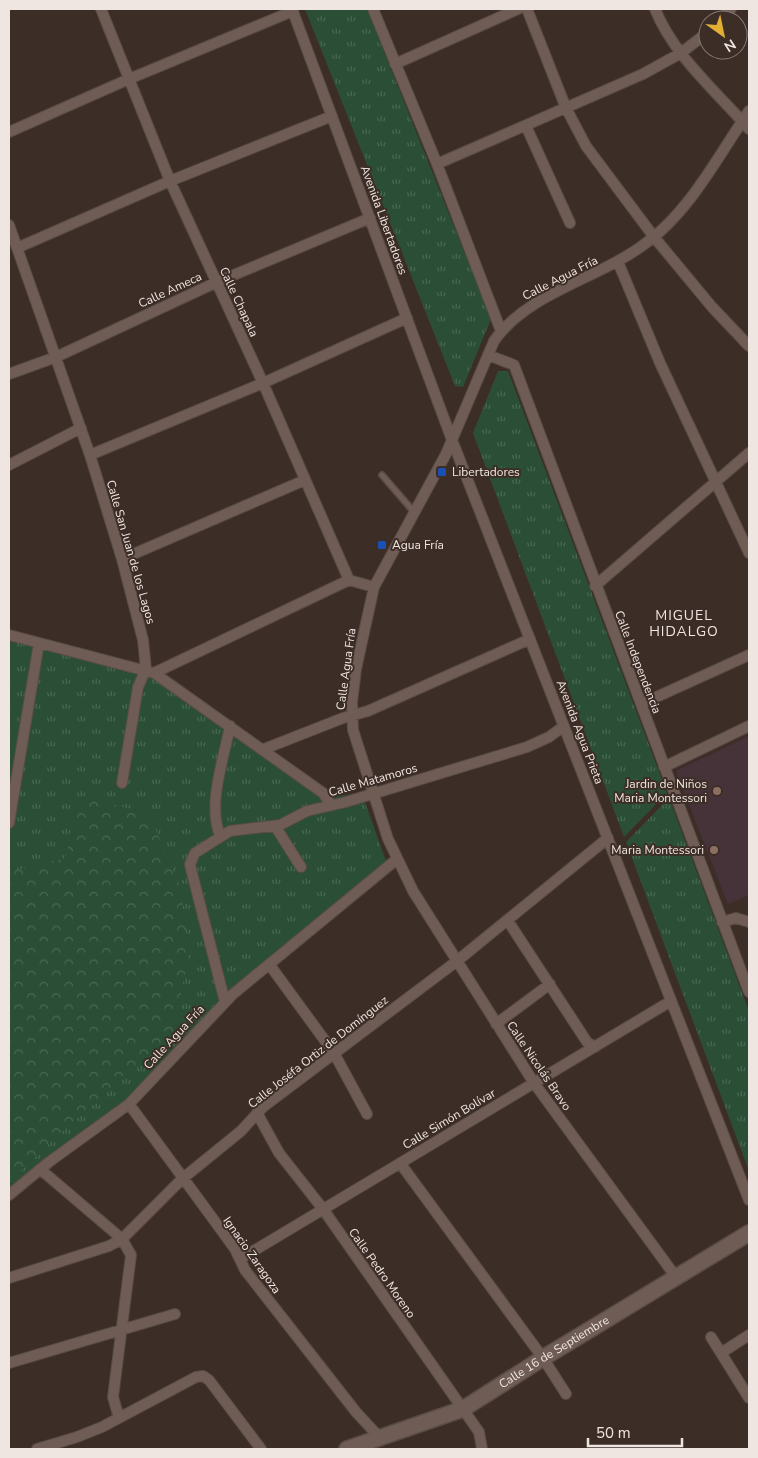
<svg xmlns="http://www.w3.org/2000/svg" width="758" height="1458" font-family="'Nunito Sans',sans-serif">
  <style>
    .education { fill: #46333a }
    .grass { fill: url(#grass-tufts) }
    .forest { fill: url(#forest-crowns) }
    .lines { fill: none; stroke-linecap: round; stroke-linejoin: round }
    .lane-casing { stroke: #594b46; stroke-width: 8 }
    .street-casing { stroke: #594b46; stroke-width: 12 }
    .secondary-casing { stroke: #594b46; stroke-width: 18 }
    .lane { stroke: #6e5c55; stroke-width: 5 }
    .street { stroke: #6e5c55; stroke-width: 10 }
    .secondary { stroke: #6e5c55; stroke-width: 15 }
    .transit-dot { fill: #1a4fb4; stroke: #3d2d27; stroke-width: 2 }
    .education-dot { fill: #8d6e63; stroke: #3d2d27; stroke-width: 2 }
    .labels { text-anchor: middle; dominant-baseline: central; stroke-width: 4; stroke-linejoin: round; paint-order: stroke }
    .street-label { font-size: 12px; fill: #f0e6e1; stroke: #3d2d27 }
    .poi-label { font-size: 12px; fill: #f0e6e1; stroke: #3d2d27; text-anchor: start }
    .neighbourhood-label { font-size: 14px; letter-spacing: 1px; fill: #f0e6e1; stroke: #3d2d27 }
  </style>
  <defs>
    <pattern id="grass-tufts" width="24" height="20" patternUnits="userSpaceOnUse" patternTransform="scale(1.25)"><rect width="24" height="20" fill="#2a4f36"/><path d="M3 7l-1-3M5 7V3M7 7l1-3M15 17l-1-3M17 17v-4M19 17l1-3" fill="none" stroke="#496853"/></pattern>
    <pattern id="forest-crowns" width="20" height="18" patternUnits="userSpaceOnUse" patternTransform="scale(1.25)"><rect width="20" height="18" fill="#2a4f36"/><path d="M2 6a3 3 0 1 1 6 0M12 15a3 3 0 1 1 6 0" fill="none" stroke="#496853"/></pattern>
  </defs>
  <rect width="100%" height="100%" fill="#3d2d27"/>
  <path class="education" d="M 747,737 L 749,742 L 749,895 L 728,904 L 676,771 Z"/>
  <path class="grass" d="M 305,9 L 367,9 L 491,319 L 463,387 L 455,386 Z
    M 498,371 L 508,371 L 667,793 L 624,837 L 473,433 Z
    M 9,641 L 154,674 L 332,796 L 362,794 L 387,864 L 220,1010 L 140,1092 L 9,1199 Z
    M 669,798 L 749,1011 L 749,1171 L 626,842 Z"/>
  <path class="forest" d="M 83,796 L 149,814 L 180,886 L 189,956 L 172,1035 L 58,1135 L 9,1182 L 9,872 L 65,858 Z"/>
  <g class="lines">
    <g class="lane-casing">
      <path id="lane" d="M 382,475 L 414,512"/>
    </g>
    <g class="street-casing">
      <path id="street" d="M 101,9 L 170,181 L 263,383 L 349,580 L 374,587
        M 292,9 L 452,440 L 749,1200
        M 373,9 L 437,164 L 501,331
        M 527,9 L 566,108 L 586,146 L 654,237 L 712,307 L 749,346
        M 655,9 C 674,56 716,91 749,129
        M 720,20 L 731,9
        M 395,64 L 518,9
        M 526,126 L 570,223
        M 9,132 L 129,79 L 293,11
        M 437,164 L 643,74 L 681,53 L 708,32
        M 9,225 L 90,455 L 122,559 L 143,640 L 146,669 L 138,687 L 122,783
        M 17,248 L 170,181 L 332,116
        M 618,262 L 660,363 L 749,553
        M 488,355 L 514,365 L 749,992
        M 9,374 L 56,357 L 217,282 L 370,218
        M 90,455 L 263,383 L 407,318
        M 9,465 L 81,428
        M 122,559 L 305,480
        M 595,586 L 749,453
        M 9,635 L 154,673 L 323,793 L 331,805
        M 154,673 L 349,580
        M 641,704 L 749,655
        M 264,749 L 343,718 L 368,711 L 530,639
        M 664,767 L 749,726
        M 9,823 L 39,643
        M 275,826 L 301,867
        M 220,835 C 207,805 224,758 230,726
        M 508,921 L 587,1042 L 595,1047
        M 722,922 L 736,918 L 749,922
        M 269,964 L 334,1053 L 367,1114
        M 225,1002 L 191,869 L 190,864 L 195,853 L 230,831 L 280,825 L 307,811 L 346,802 L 527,747 L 549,737 L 564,726
        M 496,1024 L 550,984
        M 129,1104 L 235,1249 L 245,1270 L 356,1412 L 380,1438
        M 257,1113 L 279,1153 L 323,1209 L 479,1432 L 482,1449
        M 400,1163 L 543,1358 L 566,1394
        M 40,1169 L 122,1239 L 131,1255 L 113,1397 L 119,1418
        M 9,1195 L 49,1162 L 129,1104 L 233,994 L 397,859
        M 240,1259 L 671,1001
        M 676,1277 L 534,1083 L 413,891 L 388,839 L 353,730 L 352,702 L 356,669 L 374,587 L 446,454 L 494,341 C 528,292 599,279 646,243 C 691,210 718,156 749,111
        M 9,1278 L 109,1246 L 122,1239 L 182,1179 L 241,1131 L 263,1107 L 457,961 L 608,838
        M 711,1337 L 749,1398
        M 721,1353 L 749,1335
        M 9,1363 L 175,1314
        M 37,1449 L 77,1437 L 102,1427 L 196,1377 L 203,1376 L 209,1380 L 261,1449"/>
    </g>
    <g class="secondary-casing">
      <g id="secondary">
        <path id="s1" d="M 347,1449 L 463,1409 L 543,1358 L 749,1233"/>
      </g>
    </g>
    <use href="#lane" class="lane"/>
    <use href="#street" class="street"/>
    <use href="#secondary" class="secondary"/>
  </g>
  <g class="transit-dot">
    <rect x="437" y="467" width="10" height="10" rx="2.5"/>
    <rect x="377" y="540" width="10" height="10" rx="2.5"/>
  </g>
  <g class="education-dot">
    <circle cx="717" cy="791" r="5"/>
    <circle cx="714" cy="850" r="5"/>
  </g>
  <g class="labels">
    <g class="street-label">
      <text transform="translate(384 220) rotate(70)">Avenida Libertadores</text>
      <text transform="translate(560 278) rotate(-27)">Calle Agua Fría</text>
      <text transform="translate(170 290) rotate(-25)">Calle Ameca</text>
      <text transform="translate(239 302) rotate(65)">Calle Chapala</text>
      <text transform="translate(131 552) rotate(74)">Calle San Juan de los Lagos</text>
      <text transform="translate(638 662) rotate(69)">Calle Independencia</text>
      <text transform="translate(346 669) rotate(-82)">Calle Agua Fría</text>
      <text transform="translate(580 732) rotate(69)">Avenida Agua Prieta</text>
      <text transform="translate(373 780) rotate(-16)">Calle Matamoros</text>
      <text transform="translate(174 1037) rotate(-47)">Calle Agua Fría</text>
      <text transform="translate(318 1052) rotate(-38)">Calle Joséfa Ortiz de Domínguez</text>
      <text transform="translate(539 1066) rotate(56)">Calle Nicolás Bravo</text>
      <text transform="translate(449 1119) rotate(-31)">Calle Simón Bolívar</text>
      <text transform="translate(252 1255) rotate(55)">Ignacio Zaragoza</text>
      <text transform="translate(382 1273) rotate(55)">Calle Pedro Moreno</text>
      <text stroke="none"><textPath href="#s1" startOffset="230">Calle 16 de Septiembre</textPath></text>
    </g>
    <g class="poi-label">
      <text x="452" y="472">Libertadores</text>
      <text x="392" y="545">Agua Fría</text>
      <text x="707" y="784" text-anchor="end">Jardin de Niños<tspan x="707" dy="14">Maria Montessori</tspan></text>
      <text x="704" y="850" text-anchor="end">Maria Montessori</text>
    </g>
    <g class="neighbourhood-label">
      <text x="684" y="615">MIGUEL<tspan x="684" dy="16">HIDALGO</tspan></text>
    </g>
  </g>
  <rect width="758" height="1458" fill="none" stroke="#f0e6e1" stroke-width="20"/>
  <g transform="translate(723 35) rotate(147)"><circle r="24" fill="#3d2d27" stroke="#857771"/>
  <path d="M0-4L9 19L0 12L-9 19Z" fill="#e2af34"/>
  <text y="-8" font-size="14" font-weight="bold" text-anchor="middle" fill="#f0e6e1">N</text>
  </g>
  <path d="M588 1438v8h94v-8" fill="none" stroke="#f0e6e1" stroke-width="2.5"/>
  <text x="596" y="1438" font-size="15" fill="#f0e6e1" stroke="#3d2d27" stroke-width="4" paint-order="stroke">50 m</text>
</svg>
